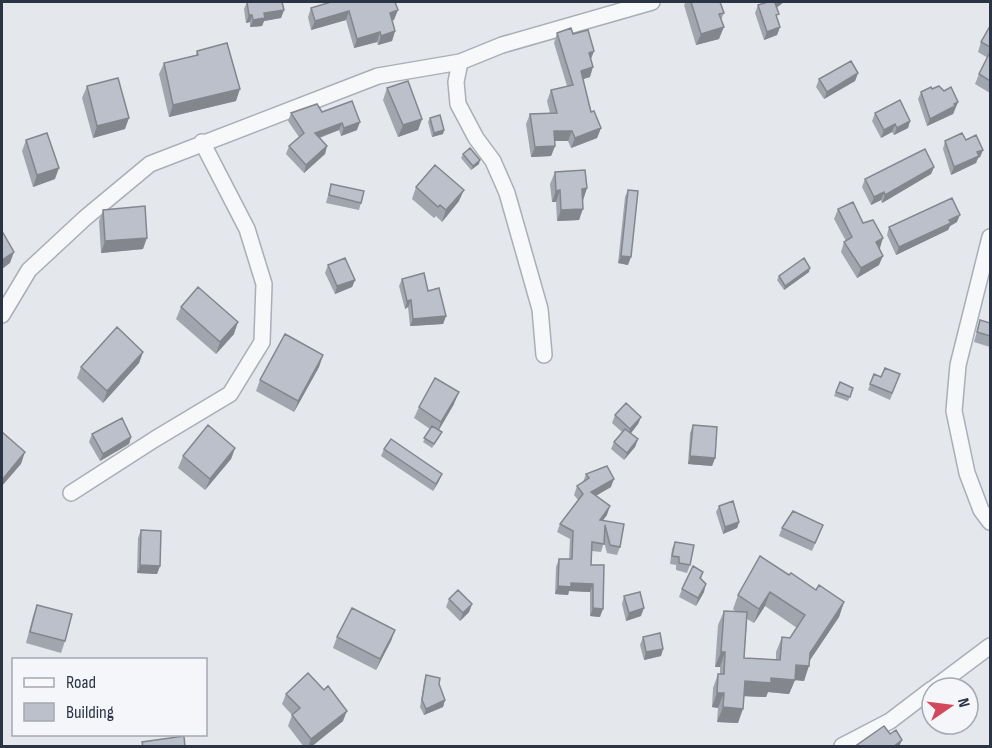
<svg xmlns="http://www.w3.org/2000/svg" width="992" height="748" font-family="'Sofia Sans Condensed',sans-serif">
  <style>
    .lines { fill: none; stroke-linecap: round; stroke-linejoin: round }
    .minor-casing { stroke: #a9aeb7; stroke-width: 18 }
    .minor { stroke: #f7f8fa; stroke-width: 15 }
    .wall { fill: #a1a5ae; fill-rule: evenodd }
    .shaded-wall { fill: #83868d }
    .building { fill: #bbc0ca; stroke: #83868d; stroke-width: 1.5 }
  </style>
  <rect width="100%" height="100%" fill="#e4e7ec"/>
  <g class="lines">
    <g class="minor-casing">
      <path id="minor" d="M 460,62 L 456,82 L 458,104 L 476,138 L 493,161 L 507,193 L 540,309 L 544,355
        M 990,237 L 958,365 L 954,411 L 967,473 L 981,510 L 990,522
        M 2,315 L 29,270 L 85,218 L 150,164 L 378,76 L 460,62 L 502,45 L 652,2
        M 71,493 L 155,439 L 230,394 L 262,342 L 264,284 L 247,229 L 202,142
        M 934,688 L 990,646
        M 842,746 L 890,721 L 932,689"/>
    </g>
    <use href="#minor" class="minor"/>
  </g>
  <path class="wall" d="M 247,2 L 284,10 L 281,18 L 264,21 L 262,26 L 250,27 L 250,22 L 246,23 L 244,9 Z
    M 331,2 L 394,20 L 392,20 L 395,31 L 392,41 L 378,45 L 377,42 L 354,48 L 346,20 L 311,30 L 308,17 L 311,8 Z
    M 686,2 L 720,2 L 724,13 L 721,20 L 719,39 L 696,45 L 684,5 Z
    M 765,2 L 784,2 L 776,8 L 777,19 L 780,27 L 777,35 L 764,40 L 755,13 L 758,5 Z
    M 990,26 L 990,93 L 975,84 L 979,74 L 988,58 L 978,52 L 981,42 Z
    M 557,33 L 573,34 L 594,51 L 591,59 L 590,77 L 583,79 L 591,112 L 601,128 L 597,138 L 571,148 L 568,141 L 555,141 L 555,146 L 551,156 L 531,157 L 526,124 L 530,114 L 550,113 L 547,101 L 551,90 L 567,86 L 554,43 Z
    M 197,51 L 236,101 L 169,117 L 159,74 L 164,63 L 196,55 Z
    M 858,73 L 855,81 L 824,99 L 816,87 L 819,79 Z
    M 87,86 L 125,129 L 93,138 L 82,98 Z
    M 387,88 L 422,119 L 418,130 L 398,137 L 383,100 Z
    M 932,89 L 944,91 L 958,102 L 953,114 L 927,126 L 918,99 L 921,92 Z
    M 322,112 L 357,130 L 341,136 L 339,130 L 320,138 L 327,146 L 325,154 L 304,173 L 286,154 L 289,146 L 299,137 L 288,121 L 291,113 Z
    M 875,113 L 910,121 L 908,128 L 894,135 L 892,132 L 881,138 L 872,121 Z
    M 430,118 L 444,130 L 443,134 L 432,137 L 428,122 Z
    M 26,140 L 55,179 L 33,187 L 22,151 Z
    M 945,141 L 983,150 L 980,157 L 978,158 L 976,163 L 951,175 L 943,149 Z
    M 463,154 L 479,164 L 471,170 L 461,158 Z
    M 934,167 L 931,174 L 882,203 L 881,200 L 871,205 L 862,187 L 865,179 Z
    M 555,172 L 587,188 L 583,200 L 579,220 L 557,221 L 556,202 L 552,202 L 550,184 Z
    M 331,184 L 361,203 L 359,210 L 326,203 Z
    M 416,187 L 459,201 L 442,222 L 436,216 L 434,218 L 412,199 Z
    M 628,190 L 628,265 L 618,263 L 625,197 Z
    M 838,209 L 863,223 L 880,248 L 879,265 L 857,278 L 841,252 L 844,242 L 846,241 L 834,219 Z
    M 103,210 L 143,249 L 101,253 L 99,221 Z
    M 957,222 L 950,226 L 948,230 L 896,255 L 887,235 L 889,227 Z
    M 328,265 L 355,280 L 352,287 L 335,294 L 325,273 Z
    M 809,272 L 784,290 L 777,280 L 779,276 Z
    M 402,279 L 428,291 L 446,316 L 443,324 L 410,326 L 408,307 L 405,309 L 399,286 Z
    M 181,307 L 234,334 L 216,354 L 176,319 Z
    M 980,320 L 990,323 L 990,347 L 974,342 Z
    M 143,352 L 139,363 L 103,403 L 77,378 L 81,367 Z
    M 323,355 L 319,367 L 294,412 L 256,391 L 260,380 Z
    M 874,374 L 881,377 L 900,374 L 890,400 L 868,390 Z
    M 840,382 L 853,388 L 848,401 L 834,396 Z
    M 454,404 L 439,430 L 440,436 L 432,448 L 423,442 L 430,429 L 414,418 L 419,407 Z
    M 615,415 L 641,417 L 638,424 L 630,434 L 638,439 L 635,447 L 624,460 L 611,449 L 614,442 L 622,432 L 612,423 Z
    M 693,425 L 715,458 L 712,466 L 688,464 L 690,433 Z
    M 92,434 L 131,437 L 129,444 L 100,461 L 89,442 Z
    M 235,448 L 231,459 L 205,490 L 178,468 L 183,456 Z
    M 384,449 L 439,481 L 433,491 L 381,456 Z
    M 586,474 L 611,487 L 596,496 L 607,515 L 603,520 L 620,547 L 617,555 L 607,553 L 604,542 L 601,552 L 592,551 L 591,565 L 600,617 L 590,616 L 590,592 L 569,591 L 568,595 L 555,594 L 556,567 L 559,559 L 569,559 L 570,539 L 557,532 L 560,524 L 578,500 L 574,495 L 577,486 L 583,482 Z
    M 719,506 L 739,522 L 737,528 L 723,534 L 716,512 Z
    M 823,525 L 812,551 L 779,536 L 782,528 Z
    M 141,530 L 160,566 L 157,574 L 137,573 L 138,538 Z
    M 675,542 L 690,565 L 687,573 L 676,570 L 676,565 L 670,564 L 672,549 Z
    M 703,572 L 701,579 L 704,592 L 696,606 L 679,597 L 682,589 Z
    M 789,575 L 816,590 L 844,602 L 839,617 L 810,660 L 804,681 L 795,680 L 789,694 L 768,692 L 766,697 L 744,696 L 738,723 L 717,722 L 718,708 L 712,707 L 713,688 L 718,674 L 720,674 L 720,667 L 715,667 L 718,625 L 724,611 L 736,612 L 733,609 L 738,595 ZM 765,606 L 797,628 L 790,638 L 782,637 L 776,652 L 776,660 L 744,658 L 747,619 L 754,623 Z
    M 624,596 L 641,616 L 626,621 L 622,604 Z
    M 449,599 L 472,604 L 469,612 L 460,621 L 446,607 Z
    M 37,605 L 65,641 L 61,653 L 26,643 L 33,616 Z
    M 395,630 L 391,641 L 376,670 L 333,648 L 337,637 Z
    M 643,637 L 663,649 L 661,656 L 644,660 L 640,645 Z
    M 426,675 L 439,684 L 445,700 L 443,707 L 424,715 L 420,707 L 424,682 Z
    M 286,694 L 343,721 L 311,747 L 304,747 L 288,726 L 292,715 L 282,704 Z"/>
  <path class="shaded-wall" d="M 777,2 L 784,2 L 772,11 L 775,3 Z
    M 284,10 L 281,18 L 264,21 L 262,26 L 250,27 L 253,20 L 264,13 Z
    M 398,10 L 394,20 L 386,22 L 390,13 Z
    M 349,11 L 346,20 L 311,30 L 315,21 Z
    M 249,15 L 252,15 L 250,22 L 246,23 Z
    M 724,27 L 719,39 L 696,45 L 701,34 Z
    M 780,27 L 777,35 L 764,40 L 767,32 Z
    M 395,31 L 392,41 L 378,45 L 381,36 Z
    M 380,32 L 377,42 L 354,48 L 357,39 Z
    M 594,51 L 590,61 L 589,53 Z
    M 593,67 L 590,77 L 577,81 L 581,71 Z
    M 858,73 L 855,81 L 824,99 L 827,92 Z
    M 240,89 L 236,101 L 169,117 L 173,105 Z
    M 958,102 L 953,114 L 927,126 L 930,119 Z
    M 129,118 L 125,129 L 93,138 L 97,126 Z
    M 422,119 L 418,130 L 398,137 L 403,125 Z
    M 910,121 L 908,128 L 894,135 L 897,128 Z
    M 360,122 L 357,130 L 341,136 L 344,128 Z
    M 342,123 L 339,130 L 312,140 L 315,133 Z
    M 895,124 L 892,132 L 881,138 L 884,130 Z
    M 601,128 L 597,138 L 571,148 L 575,138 Z
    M 444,130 L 443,134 L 432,137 L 434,133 Z
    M 554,131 L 572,131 L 568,141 L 551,141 Z
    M 327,146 L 325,154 L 304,173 L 306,165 Z
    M 555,146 L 551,156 L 531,157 L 535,147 Z
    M 983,150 L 980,157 L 978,158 L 976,163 L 951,175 L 954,167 Z
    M 480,160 L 479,164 L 471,170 L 473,166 Z
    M 934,167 L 931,174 L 882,203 L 885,195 Z
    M 59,168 L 55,179 L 33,187 L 37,175 Z
    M 587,188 L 583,200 L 582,189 Z
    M 464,190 L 459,201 L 442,222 L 446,210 Z
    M 560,190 L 556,202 L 552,202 L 556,191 Z
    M 884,192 L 881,200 L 871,205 L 874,197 Z
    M 583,209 L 579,220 L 557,221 L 561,210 Z
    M 960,215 L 957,222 L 950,226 L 948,230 L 896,255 L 899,247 Z
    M 147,238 L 143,249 L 101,253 L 105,241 Z
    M 883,238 L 880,248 L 872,252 L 876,242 Z
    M 14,252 L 10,263 L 2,269 L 2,260 Z
    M 621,256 L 631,257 L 628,265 L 618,263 Z
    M 883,256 L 879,265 L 857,278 L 861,268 Z
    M 810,268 L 809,272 L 784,290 L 785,286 Z
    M 355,280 L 352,287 L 335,294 L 337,286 Z
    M 411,300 L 408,307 L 405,309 L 407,301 Z
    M 446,316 L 443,324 L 410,326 L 413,319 Z
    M 238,322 L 234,334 L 216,354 L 220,342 Z
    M 143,352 L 139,363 L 103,403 L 107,391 Z
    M 323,355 L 319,367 L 294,412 L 298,401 Z
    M 459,392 L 454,404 L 437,433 L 441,422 Z
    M 641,417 L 638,424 L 628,437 L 630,429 Z
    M 131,437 L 129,444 L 100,461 L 103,454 Z
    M 638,439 L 635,447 L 624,460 L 627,453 Z
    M 235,448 L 231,459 L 205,490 L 210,479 Z
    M 25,452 L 21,464 L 2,486 L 2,480 Z
    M 690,456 L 715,458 L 712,466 L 688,464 Z
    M 442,474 L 439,481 L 433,491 L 436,484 Z
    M 614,479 L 611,487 L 588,500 L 591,492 Z
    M 610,506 L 607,515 L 597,528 L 600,520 Z
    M 739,522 L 737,528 L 723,534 L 725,527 Z
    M 140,565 L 160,566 L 157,574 L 137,573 Z
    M 571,583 L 593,584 L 590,592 L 569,591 L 568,595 L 555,594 L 558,586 Z
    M 706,584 L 704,592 L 696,606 L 698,598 Z
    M 770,592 L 765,606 L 754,623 L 759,609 Z
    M 844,602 L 839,617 L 806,666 L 809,666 L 804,681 L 795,680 L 789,694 L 768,692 L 766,697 L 740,696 L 745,681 L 771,678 L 796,665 L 810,653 Z
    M 472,604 L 469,612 L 460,621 L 463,613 Z
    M 593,608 L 603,609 L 600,617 L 590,616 Z
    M 644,608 L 641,616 L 626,621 L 629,613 Z
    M 395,630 L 391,641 L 376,670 L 380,659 Z
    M 663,649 L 661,656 L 644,660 L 646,652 Z
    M 721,652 L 725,652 L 720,667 L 715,667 Z
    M 717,693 L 724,693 L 718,708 L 712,707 Z
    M 445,700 L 443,707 L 424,715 L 426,709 Z
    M 723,707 L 743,709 L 738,723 L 717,722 Z
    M 347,711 L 343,721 L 311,747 L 308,747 L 311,739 Z
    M 902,740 L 899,747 L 893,747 Z"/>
  <path class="building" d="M 247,2 L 282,2 L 284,10 L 264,13 L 265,18 L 253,20 L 252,15 L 249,15 Z
    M 331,2 L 395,2 L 398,10 L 390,13 L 395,31 L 381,36 L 380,32 L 357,39 L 349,11 L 315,21 L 311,8 Z
    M 691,2 L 720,2 L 724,13 L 719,14 L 724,27 L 701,34 Z
    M 768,2 L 777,2 L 775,3 L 779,14 L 776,15 L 780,27 L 767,32 L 758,5 Z
    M 990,26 L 990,47 L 981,42 Z
    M 571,28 L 573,34 L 588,30 L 594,51 L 589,53 L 593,67 L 581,71 L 591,112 L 594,111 L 601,128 L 575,138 L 572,131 L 554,131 L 555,146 L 535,147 L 530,114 L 557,113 L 551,90 L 573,85 L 557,33 Z
    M 227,43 L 240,89 L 173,105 L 164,63 L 198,55 L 197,51 Z
    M 990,52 L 990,81 L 979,74 Z
    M 851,61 L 858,73 L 827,92 L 819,79 Z
    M 118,78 L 129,118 L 97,126 L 87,86 Z
    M 408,81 L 422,119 L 403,125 L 387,88 Z
    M 939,86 L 944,91 L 951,87 L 958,102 L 954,104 L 955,106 L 930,119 L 921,92 L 931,87 L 932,89 Z
    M 900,100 L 910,121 L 897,128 L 895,124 L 884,130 L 875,113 Z
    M 352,101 L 360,122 L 344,128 L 342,123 L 315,133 L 327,146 L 306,165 L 289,146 L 304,133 L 291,113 L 317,104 L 322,112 Z
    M 440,115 L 444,130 L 434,133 L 430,118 Z
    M 47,133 L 59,168 L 37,175 L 26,140 Z
    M 962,133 L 966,140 L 976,135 L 983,150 L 977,152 L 979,156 L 954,167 L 945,141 Z
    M 470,148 L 480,160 L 473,166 L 463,154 Z
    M 925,149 L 934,167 L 885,195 L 884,192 L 874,197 L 865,179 Z
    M 435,165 L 464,190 L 446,210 L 440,205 L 438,207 L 416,187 Z
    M 585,170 L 587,188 L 582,189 L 583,209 L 561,210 L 560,190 L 556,191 L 555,172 Z
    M 331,184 L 364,191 L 361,203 L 329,195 Z
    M 628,190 L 638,191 L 631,257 L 621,256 Z
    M 952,198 L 960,215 L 949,220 L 951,223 L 899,247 L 889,227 Z
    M 853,202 L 863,223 L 873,220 L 883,238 L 876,242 L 883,256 L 861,268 L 844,242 L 852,237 L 838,209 Z
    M 145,206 L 147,238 L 105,241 L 103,210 Z
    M 2,231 L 14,252 L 2,260 Z
    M 345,258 L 355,280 L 337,286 L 328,265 Z
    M 804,258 L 810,268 L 785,286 L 779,276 Z
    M 424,273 L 428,291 L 439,288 L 446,316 L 413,319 L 411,300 L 407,301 L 402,279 Z
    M 198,287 L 238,322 L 220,342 L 181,307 Z
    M 980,320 L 990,323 L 990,336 L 977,332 Z
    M 117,327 L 143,352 L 107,391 L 81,367 Z
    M 285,334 L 323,355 L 298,401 L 260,380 Z
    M 885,368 L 900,374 L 892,393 L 870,384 L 874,374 L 881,377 Z
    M 435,378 L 459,392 L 441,422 L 419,407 Z
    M 840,382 L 853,388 L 850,397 L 836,392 Z
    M 626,403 L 641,417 L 630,429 L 615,415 Z
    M 122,418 L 131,437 L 103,454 L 92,434 Z
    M 208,425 L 235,448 L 210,479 L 183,456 Z
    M 693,425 L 717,427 L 715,458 L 690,456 Z
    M 432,426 L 442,432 L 434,444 L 424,438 Z
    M 625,429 L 638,439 L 627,453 L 614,442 Z
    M 2,432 L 25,452 L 2,480 Z
    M 391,439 L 442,474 L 436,484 L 384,449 Z
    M 607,466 L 614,479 L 591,492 L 610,506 L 600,520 L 624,524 L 620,547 L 610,545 L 605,525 L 604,544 L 592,542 L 591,565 L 604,565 L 603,609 L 593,608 L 593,584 L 571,583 L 571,587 L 558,586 L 559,559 L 572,559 L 573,531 L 560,524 L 583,494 L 577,486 L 589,478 L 586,474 Z
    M 733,501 L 739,522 L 725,527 L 719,506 Z
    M 793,511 L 823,525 L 815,543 L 782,528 Z
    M 141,530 L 161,531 L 160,566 L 140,565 Z
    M 675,542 L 694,545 L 690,565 L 679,563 L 679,557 L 672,556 Z
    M 760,556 L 789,575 L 791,573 L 816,590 L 819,585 L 844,602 L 810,653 L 809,666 L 796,665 L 795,680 L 771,678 L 771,683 L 745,681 L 743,709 L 723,707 L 724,693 L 717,693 L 718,674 L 724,674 L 725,652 L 721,652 L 724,611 L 747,612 L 744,658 L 780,660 L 782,637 L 790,638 L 805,615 L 770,592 L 759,609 L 738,595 Z
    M 693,566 L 703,572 L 700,578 L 706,584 L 698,598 L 682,589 Z
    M 458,590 L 472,604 L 463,613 L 449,599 Z
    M 640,592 L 644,608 L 629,613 L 624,596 Z
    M 37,605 L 72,614 L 65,641 L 30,632 Z
    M 352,608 L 395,630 L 380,659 L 337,637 Z
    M 660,633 L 663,649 L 646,652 L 643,637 Z
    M 308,673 L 324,690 L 328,686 L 347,711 L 311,739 L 292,715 L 300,708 L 286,694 Z
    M 426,675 L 440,678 L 439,684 L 445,700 L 426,709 L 422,700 Z
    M 884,726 L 890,734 L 896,730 L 902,740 L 893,747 L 854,747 Z
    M 184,736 L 185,747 L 143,747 L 142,742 Z"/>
  <rect width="992" height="748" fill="none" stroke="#2b3445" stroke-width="6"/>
  <rect x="12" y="658" width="195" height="78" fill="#f4f6f9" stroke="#a4a8b1" stroke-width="1.5"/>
  <rect x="24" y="678" width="30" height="9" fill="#f7f8fa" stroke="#a4a8b1" stroke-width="1.5"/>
  <text x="66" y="688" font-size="18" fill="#2b3445">Road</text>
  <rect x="24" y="703" width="30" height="18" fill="#bbc0ca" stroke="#a4a8b1" stroke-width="1.5"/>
  <text x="66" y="718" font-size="18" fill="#2b3445">Building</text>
  <g transform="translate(950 706) rotate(76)"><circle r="28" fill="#f4f6f9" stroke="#a4a8b1" stroke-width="1.5"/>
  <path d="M0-4.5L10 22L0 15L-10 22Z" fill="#d1495b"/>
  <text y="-9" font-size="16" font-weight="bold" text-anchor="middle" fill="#2b3445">N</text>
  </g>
</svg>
